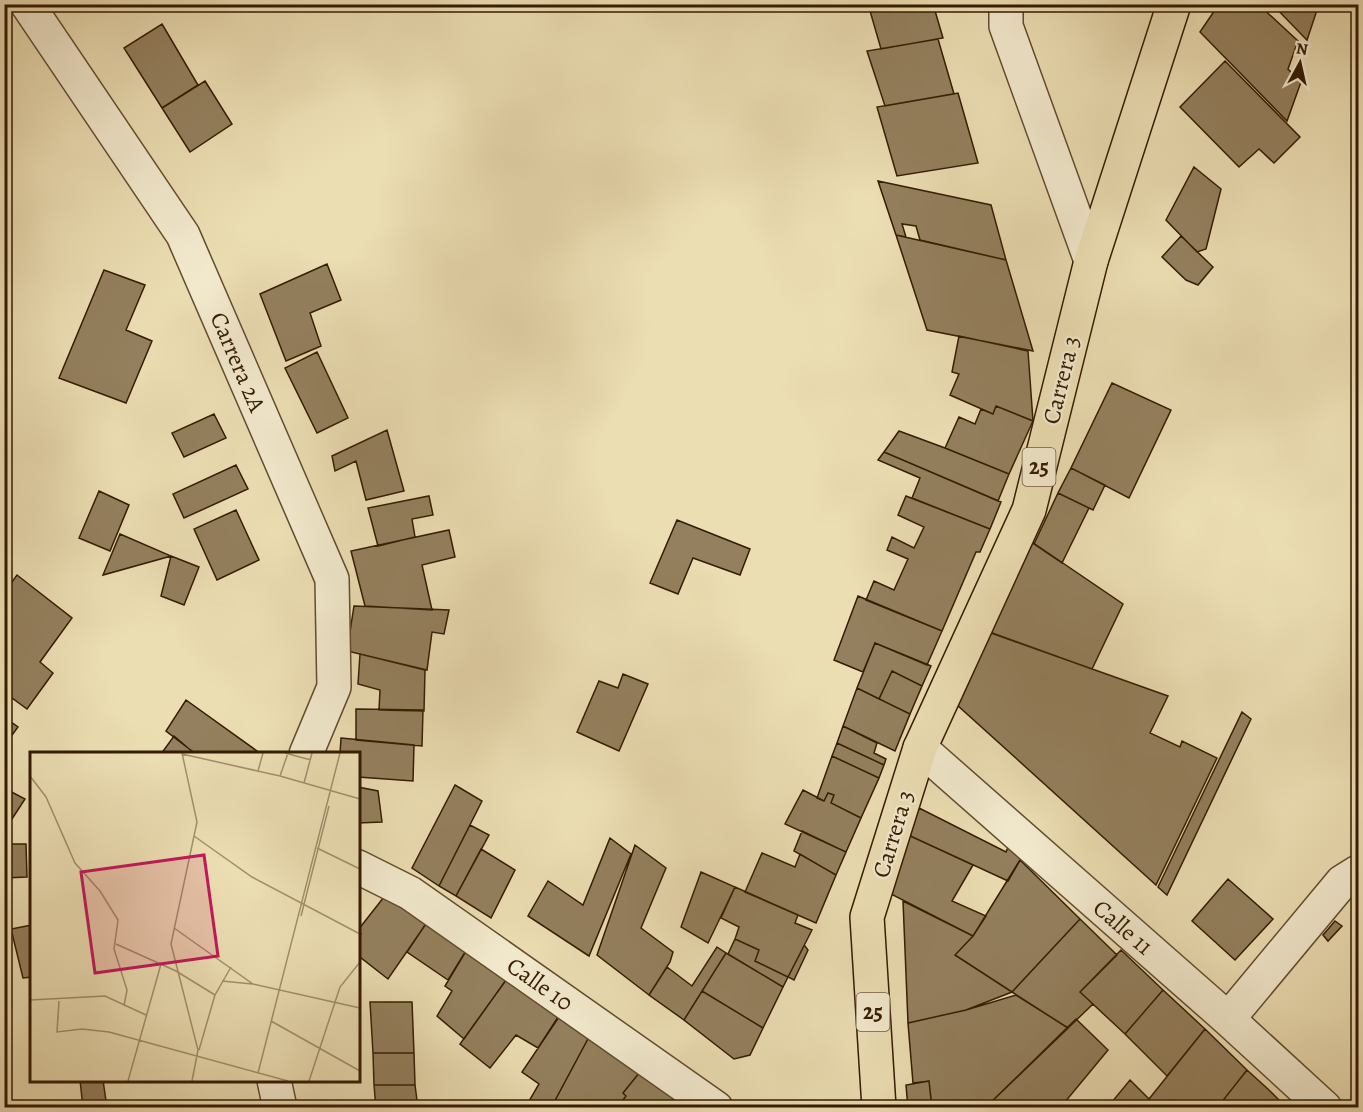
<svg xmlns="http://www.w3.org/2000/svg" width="1363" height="1112" font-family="Alegreya,serif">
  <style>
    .building { fill: #94805e; stroke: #341b02; stroke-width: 1.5 }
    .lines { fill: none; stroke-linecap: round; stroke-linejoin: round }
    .minor-casing { stroke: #624c2e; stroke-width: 36 }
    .major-casing { stroke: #341b02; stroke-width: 36 }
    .minor { stroke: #f3eace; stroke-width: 33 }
    .major { stroke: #ecdeb3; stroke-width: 33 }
    .labels { text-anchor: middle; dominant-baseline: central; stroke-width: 4.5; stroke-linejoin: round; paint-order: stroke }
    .shield { fill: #f3eace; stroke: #6d593f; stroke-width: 1.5 }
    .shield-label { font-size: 22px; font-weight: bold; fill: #341b02 }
    .street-label { font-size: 24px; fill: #341b02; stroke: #f3eace }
    .inset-road { fill: none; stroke: #a2906c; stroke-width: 1.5 }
    .view { fill: #c2185b; fill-opacity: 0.15; stroke: #c2185b; stroke-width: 3 }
    .inset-edge { fill: none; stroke: #341b02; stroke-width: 3 }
  </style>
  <rect width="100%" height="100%" fill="#ecdeb3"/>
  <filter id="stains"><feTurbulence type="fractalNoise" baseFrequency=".00333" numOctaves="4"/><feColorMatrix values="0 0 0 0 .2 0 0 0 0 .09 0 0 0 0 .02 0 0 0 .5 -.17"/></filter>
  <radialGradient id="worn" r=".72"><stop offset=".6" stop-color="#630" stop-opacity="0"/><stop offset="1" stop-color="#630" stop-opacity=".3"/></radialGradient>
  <path class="building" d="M 868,4 L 933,4 L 943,38 L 881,49 Z
    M 1219,4 L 1258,4 L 1298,41 L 1288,69 L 1301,82 L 1287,121 L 1200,32 Z
    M 1272,4 L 1319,4 L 1307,40 L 1302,35 Z
    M 162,24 L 198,85 L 162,108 L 124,48 Z
    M 938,39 L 954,94 L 885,106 L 867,51 Z
    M 1225,61 L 1300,137 L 1274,163 L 1259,149 L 1239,167 L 1180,107 Z
    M 205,81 L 232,124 L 190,152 L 162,108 Z
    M 958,93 L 978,163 L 897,176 L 877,107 Z
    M 1194,167 L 1221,189 L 1206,249 L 1197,252 L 1166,220 Z
    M 878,181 L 991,205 L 1006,260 L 920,240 L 916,226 L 902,224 L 906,237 L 896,235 Z
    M 896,235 L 1006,260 L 1033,351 L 927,330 Z
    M 1181,236 L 1213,267 L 1198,285 L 1186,280 L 1162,257 Z
    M 327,264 L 341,300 L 310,313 L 321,346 L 286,361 L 260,294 Z
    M 104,270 L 145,285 L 126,330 L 152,341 L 126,403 L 59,378 Z
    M 959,336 L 1028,351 L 1033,421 L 996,406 L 993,414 L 950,395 L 959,374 L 952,372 Z
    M 317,352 L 348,418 L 317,433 L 285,368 Z
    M 1112,383 L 1171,410 L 1129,498 L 1071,468 Z
    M 996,406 L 1033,421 L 1009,474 L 945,448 L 959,417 L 975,424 L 981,409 L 993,414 Z
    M 214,414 L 226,438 L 184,457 L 172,433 Z
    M 387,430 L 404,491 L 366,500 L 356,461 L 335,471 L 332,456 Z
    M 899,431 L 945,448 L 1009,474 L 998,501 L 884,452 Z
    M 884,452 L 1001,502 L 990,529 L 912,498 L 920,478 L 878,460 Z
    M 236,465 L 248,489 L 184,518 L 173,494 Z
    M 1071,468 L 1105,485 L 1093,510 L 1058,493 Z
    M 99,491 L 129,505 L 110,551 L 79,538 Z
    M 1058,493 L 1089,508 L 1062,563 L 1034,544 Z
    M 429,496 L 433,515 L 412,519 L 415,537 L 378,546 L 368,508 Z
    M 906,496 L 990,529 L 980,552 L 976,552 L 942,631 L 866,600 L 874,581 L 894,590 L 908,559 L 887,550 L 892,537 L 914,548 L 924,527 L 898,515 Z
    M 236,510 L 259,560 L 217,580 L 194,529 Z
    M 677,520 L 750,549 L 740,575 L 693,558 L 678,594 L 650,583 Z
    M 449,530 L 455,557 L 422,565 L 432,610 L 365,606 L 351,551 Z
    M 120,534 L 171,556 L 103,575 Z
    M 1029,540 L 1123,604 L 1092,669 L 984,630 Z
    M 171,556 L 199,567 L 184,605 L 161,596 Z
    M 17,575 L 72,618 L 40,662 L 53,673 L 27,709 L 4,692 L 4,593 Z
    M 858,596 L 942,631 L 927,665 L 875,643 L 863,672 L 834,660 Z
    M 354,606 L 449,610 L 444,634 L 432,632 L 427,670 L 347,651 Z
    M 991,633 L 1168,696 L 1150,733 L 1180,747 L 1182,741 L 1217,758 L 1156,885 L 956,704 Z
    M 875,643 L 931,666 L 922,686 L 892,671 L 879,699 L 857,688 Z
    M 360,654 L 425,670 L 424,711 L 379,710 L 380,690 L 358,684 Z
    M 892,671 L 922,686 L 910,714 L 879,699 Z
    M 623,674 L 648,684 L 619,751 L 577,732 L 599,681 L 618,688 Z
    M 857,688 L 910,714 L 895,751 L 843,726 Z
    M 186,700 L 257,751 L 255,754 L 196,754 L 188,748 L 166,731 Z
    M 356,709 L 423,710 L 422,746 L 356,740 Z
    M 1242,712 L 1251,719 L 1167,895 L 1158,887 Z
    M 4,717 L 18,727 L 4,746 Z
    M 843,726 L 877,743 L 874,753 L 886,759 L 884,765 L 837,743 Z
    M 174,736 L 188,748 L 196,754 L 161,754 Z
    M 341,738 L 414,745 L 413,781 L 358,777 L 358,754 L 340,754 Z
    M 837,743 L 884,765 L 879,778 L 832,756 Z
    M 832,756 L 879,778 L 861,818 L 831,803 L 834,795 L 828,793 L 824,801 L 817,798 Z
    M 455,785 L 482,801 L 439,886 L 412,868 Z
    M 358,787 L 378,791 L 382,822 L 358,823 Z
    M 4,788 L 25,799 L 10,822 L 4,819 Z
    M 803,790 L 824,801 L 828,793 L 834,795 L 831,803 L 861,818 L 846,852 L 785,824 Z
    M 919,808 L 1006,852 L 1008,847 L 1023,855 L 1008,881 L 906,834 Z
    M 470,825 L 489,835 L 456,896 L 439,886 Z
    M 802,831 L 846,852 L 836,875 L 794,851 Z
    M 906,834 L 973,865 L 952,901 L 986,916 L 973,936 L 885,891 Z
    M 610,838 L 631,854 L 589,956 L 528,916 L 548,881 L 583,905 Z
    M 4,844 L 26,844 L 27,877 L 4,878 Z
    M 635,845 L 666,868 L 641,928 L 673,952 L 670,962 L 649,995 L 597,955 Z
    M 481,849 L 515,870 L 491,918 L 456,896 Z
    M 762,853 L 795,867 L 800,854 L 836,875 L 816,923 L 745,892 Z
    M 1020,860 L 1080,919 L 1012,992 L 955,955 L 973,936 Z
    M 701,872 L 735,887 L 708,943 L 681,927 Z
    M 1228,879 L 1273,919 L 1235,960 L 1192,921 Z
    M 735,887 L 798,915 L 795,923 L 812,930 L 788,977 L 755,961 L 759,950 L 735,939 L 739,927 L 721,918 Z
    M 384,897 L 430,918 L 388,979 L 360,957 L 359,948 L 358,937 L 361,934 L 358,930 Z
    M 903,901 L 973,936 L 955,955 L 1012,992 L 966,1010 L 908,1023 Z
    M 1080,919 L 1117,955 L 1080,992 L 1093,1004 L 1068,1028 L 1012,992 Z
    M 1335,921 L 1342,926 L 1328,941 L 1323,935 Z
    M 427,922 L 472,941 L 448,980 L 407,952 Z
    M 32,925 L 32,977 L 23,978 L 11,929 Z
    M 735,939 L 759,950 L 755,961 L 788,977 L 783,987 L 728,954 Z
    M 472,941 L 513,970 L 464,1039 L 437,1016 L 452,991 L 445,986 Z
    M 804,946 L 805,946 L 808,950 L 794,980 L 788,977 Z
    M 717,947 L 726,953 L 684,1020 L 649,995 L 667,967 L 692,986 Z
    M 1121,950 L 1163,990 L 1125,1034 L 1080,992 Z
    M 726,953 L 783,987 L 763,1028 L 702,991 Z
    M 509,976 L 560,1014 L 538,1048 L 516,1035 L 490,1068 L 460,1044 Z
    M 1163,990 L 1205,1029 L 1167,1076 L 1125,1034 Z
    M 702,991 L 763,1028 L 750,1055 L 734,1059 L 684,1020 Z
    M 1016,995 L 1068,1028 L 985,1108 L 932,1108 L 929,1081 L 913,1083 L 908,1023 L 966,1010 Z
    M 370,1002 L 412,1002 L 414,1053 L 373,1053 Z
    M 563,1011 L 590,1035 L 551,1108 L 525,1108 L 539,1084 L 522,1072 Z
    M 1076,1019 L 1108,1050 L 1060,1108 L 985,1108 Z
    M 1205,1029 L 1247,1070 L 1217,1108 L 1158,1108 L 1149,1099 Z
    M 590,1035 L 640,1072 L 623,1093 L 626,1096 L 617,1108 L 551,1108 Z
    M 373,1053 L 414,1053 L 415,1085 L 374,1085 Z
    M 1247,1070 L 1269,1090 L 1287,1108 L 1217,1108 Z
    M 640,1072 L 689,1108 L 617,1108 L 626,1096 L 623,1093 Z
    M 80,1080 L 103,1080 L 107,1108 L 83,1108 Z
    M 1130,1080 L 1158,1108 L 1107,1108 Z
    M 929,1081 L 932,1108 L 908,1108 L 906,1085 Z
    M 374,1085 L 415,1085 L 418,1108 L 376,1108 Z"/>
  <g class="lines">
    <g class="minor-casing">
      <path id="minor" d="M 27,4 L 183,235 L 332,579 L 334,687 L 306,754
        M 1006,4 L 1006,26 L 1091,261
        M 920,748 L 1228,1019 L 1325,1108
        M 358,867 L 410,893 L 716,1108
        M 1228,1019 L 1342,882 L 1358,872
        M 274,1080 L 280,1108"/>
    </g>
    <g class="major-casing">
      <path id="major" d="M 879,1108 L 867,917 L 920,748 L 1029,510 L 1091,261 L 1174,4"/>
    </g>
    <use href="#minor" class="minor"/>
    <use href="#major" class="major"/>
  </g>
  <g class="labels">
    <g class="shield">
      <rect x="1022.5" y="448" width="33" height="38" rx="4.5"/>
      <rect x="856.5" y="993" width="33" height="38" rx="4.5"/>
    </g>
    <g class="shield-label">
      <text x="1039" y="467">25</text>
      <text x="873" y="1012">25</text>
    </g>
    <g class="street-label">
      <text transform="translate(238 362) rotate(67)">Carrera 2A</text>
      <text transform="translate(1061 380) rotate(-76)">Carrera 3</text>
      <text transform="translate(893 834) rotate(-73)">Carrera 3</text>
      <text transform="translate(1123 927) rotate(41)">Calle 11</text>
      <text transform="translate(540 984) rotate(35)">Calle 10</text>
    </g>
  </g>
  <g transform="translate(30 752)">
    <rect width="330" height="330" fill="#ecdeb3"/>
    <path class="inset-road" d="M 152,1 L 167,70 L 141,192 L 168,298 L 162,329M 255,1 L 281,8M 152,2 L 250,24 L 330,47M 228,19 L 233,1M 0,24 L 16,45 L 45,111 L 70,139 L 88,168 L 84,197 L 97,238 L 94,254M 250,24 L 258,1M 274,31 L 282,1M 164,84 L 222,125 L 330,182M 287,96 L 330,117M 271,164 L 299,54M 144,176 L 223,232 L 330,256M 86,192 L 146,219 L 185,243M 192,229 L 222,232M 0,248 L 75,244 L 116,263M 29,249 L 27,280 L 52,277 L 79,280 L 258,329M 241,269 L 330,319M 169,298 L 185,243 L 201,215M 228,321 L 310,1M 98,329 L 131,212M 279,329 L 310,235 L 330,210"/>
    <path class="view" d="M 174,103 L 188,204 L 65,221 L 51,120 Z"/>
    <rect width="330" height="330" class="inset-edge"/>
  </g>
  <rect width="1363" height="1112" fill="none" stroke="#ecdeb3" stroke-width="24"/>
  <rect x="6" y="6" width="1351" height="1100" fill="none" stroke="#341b02" stroke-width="3"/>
  <rect x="12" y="12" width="1339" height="1088" fill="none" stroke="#341b02" stroke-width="1.5"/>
  <g transform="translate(1300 63) rotate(8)" stroke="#f3eace" stroke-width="4.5" paint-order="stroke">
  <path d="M0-4.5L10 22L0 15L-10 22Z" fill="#341b02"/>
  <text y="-9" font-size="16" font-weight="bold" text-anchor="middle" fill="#341b02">N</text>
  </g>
  <rect width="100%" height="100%" filter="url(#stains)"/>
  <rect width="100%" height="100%" fill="url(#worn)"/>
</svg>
